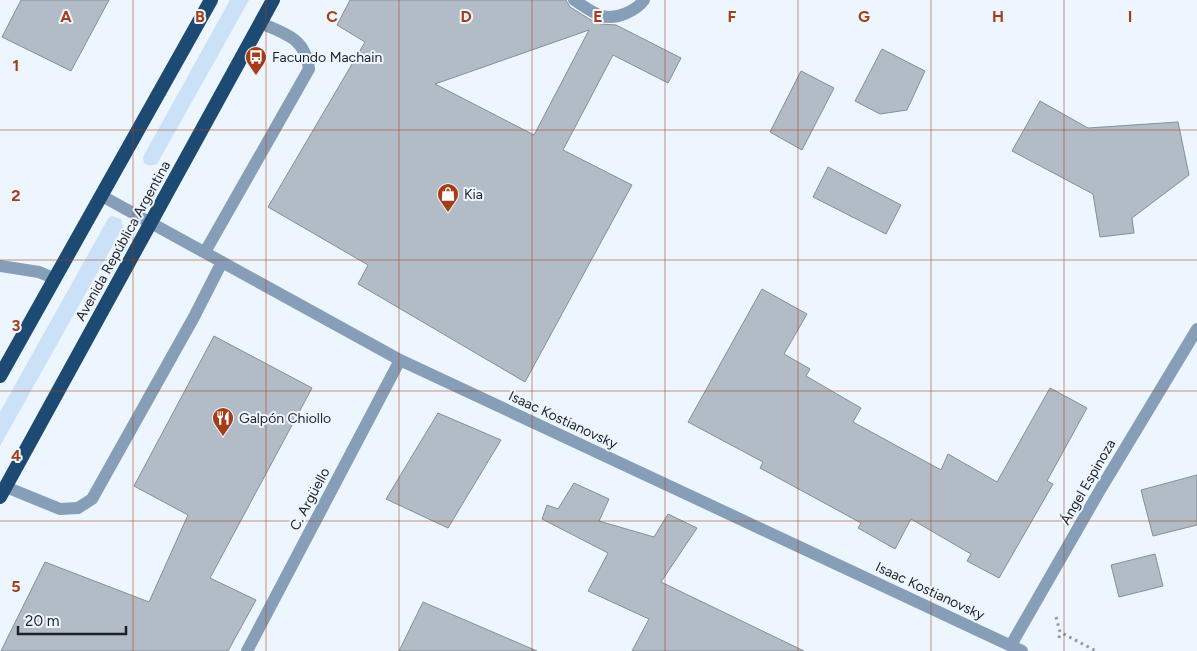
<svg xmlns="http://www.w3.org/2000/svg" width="1197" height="651" font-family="Figtree,sans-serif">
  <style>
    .green { fill: #cbe1f8 }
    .building { fill: #b2bcc7; stroke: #858f99; fill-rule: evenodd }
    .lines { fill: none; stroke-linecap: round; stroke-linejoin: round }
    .path { stroke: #93999f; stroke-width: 3; stroke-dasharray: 2.5 4; stroke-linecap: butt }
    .service { stroke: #869eb7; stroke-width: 12 }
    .minor { stroke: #869eb7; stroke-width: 12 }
    .tertiary { stroke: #869eb7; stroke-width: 12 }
    .trunk { stroke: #1c4a73; stroke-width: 14 }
    .grid { fill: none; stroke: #a53e18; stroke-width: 1; stroke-opacity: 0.55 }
    .labels { text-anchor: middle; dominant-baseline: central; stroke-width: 4; stroke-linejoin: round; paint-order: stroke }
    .poi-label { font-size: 14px; fill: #1e2125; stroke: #edf5fe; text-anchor: start }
    .street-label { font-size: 14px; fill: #1e2125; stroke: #edf5fe }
    .grid-label { font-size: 16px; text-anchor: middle; font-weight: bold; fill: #a53e18; stroke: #edf5fe; stroke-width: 4; stroke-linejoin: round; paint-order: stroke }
  </style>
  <rect width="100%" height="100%" fill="#edf5fe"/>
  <path class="green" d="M 230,0 L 249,0 L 157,164 L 150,166 L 144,163 L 143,157 Z
    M 112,216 L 121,219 L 123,227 L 0,446 L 0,412 L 109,217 Z"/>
  <path class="building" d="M 21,0 L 109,0 L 71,71 L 2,37 Z
    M 350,0 L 566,0 L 570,7 L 591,20 L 601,24 L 616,25 L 681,58 L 668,83 L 613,55 L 563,150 L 632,185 L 525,382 L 358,284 L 368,265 L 268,207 L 365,42 L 337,25 ZM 589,30 L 534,135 L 435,84 Z
    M 882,49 L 925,71 L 907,110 L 880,114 L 855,101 Z
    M 801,71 L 834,88 L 802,150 L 770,132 Z
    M 1040,101 L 1088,128 L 1178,122 L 1189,175 L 1132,218 L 1134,233 L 1100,237 L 1093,194 L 1012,151 Z
    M 828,167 L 901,205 L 886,234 L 813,197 Z
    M 762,289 L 807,314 L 784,354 L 810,369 L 806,376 L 861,408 L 853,422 L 941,470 L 948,454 L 997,482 L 1050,388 L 1087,408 L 1047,481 L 1053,484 L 999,578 L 967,561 L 971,554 L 911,519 L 895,549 L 858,528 L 861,523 L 760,468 L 763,462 L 688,422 Z
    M 214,336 L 312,388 L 210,578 L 256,600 L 228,651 L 1,651 L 45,562 L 149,602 L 188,515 L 134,486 Z
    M 438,413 L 501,440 L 448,528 L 386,499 Z
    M 1197,475 L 1197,525 L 1153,536 L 1141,490 Z
    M 574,483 L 609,499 L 599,521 L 654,537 L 668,514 L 697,528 L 661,582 L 804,651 L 632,651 L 649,619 L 588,591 L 608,553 L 542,519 L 547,505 L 558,509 Z
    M 1155,554 L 1163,586 L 1119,597 L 1111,565 Z
    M 423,602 L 537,651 L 399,651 Z"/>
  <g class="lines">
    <path class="path" d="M 1056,617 L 1060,632 L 1096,651
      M 1059,638 L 1060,632"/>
    <path class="service" d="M 574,0 C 582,5 592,13 602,16 C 616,20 636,11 644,0
      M 205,252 L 309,69 C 306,39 285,33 260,23
      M 0,266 L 39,272 L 53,278
      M 6,487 L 60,509 L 78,508 L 92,499 L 194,317 L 222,262"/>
    <path class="minor" d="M 1011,645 L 1100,490 L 1197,329"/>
    <path class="tertiary" d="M 102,196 L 400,360 L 1022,651
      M 247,651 L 400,360"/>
    <path class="trunk" d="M 0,376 L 211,0
      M 0,497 L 273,0"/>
  </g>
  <path class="grid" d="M 133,0 L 133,651M 266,0 L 266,651M 399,0 L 399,651M 532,0 L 532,651M 665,0 L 665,651M 798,0 L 798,651M 931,0 L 931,651M 1064,0 L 1064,651M 0,130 L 1197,130M 0,260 L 1197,260M 0,391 L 1197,391M 0,521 L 1197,521"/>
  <defs>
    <g id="bus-pin" transform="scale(1.125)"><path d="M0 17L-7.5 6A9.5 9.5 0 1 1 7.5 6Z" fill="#a53e18" stroke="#edf5fe"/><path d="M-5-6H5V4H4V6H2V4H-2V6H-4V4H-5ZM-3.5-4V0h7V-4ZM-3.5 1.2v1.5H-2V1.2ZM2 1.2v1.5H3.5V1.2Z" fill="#fff"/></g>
    <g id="shop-pin" transform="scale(1.125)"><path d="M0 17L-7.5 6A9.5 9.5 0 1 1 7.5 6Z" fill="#a53e18" stroke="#edf5fe"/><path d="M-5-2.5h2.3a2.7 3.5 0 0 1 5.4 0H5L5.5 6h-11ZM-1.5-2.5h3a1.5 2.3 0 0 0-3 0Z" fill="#fff"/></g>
    <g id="restaurant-pin" transform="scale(1.125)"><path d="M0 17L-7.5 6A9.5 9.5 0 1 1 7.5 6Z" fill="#a53e18" stroke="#edf5fe"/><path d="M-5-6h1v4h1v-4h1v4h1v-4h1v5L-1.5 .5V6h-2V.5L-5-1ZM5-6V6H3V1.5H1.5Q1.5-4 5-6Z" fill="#fff"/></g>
  </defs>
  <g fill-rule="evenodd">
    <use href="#bus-pin" x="256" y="57"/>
    <use href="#shop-pin" x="448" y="194"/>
    <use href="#restaurant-pin" x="223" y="418"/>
  </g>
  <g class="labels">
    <g class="poi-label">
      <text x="272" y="57">Facundo Machain</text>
      <text x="464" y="194">Kia</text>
      <text x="239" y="418">Galpón Chiollo</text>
    </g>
    <g class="street-label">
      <text transform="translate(123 241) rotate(-61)">Avenida República Argentina</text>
      <text transform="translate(563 420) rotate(25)">Isaac Kostianovsky</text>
      <text transform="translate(1088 482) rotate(-60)">Ángel Espinoza</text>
      <text transform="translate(310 499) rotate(-62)">C. Argüello</text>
      <text transform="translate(930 591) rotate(25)">Isaac Kostianovsky</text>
    </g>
  </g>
  <g class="grid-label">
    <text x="66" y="22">A</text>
    <text x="200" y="22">B</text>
    <text x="332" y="22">C</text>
    <text x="466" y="22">D</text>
    <text x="598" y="22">E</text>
    <text x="732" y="22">F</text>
    <text x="864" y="22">G</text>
    <text x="998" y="22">H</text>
    <text x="1130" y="22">I</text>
    <text x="16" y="71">1</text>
    <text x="16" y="201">2</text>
    <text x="16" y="331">3</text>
    <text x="16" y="461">4</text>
    <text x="16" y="592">5</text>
  </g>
  <path d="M18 626v8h108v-8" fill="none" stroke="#1e2125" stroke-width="2.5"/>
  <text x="25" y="626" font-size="15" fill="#1e2125" stroke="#edf5fe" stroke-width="4" paint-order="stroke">20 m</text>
</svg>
